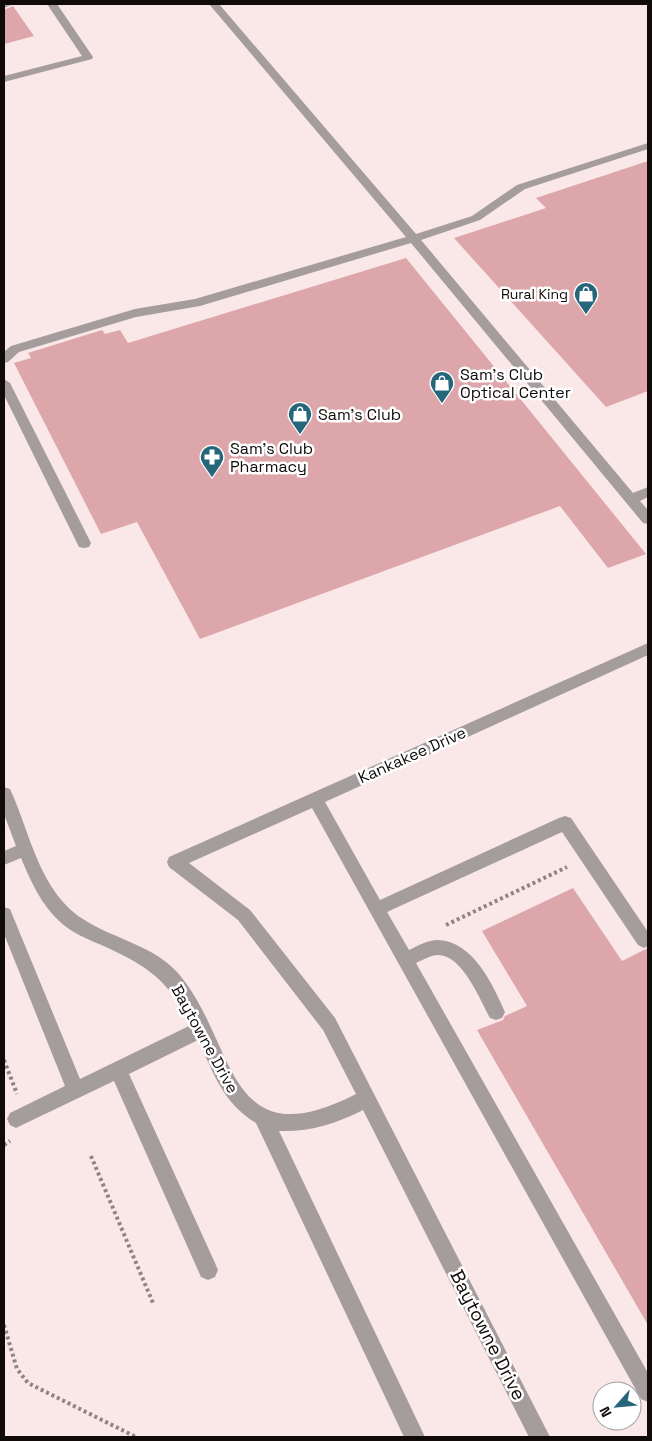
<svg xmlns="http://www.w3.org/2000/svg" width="652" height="1441" font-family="'Space Grotesk',sans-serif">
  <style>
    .building { fill: #dda6ab }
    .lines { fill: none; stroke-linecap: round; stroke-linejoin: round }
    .path { stroke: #908384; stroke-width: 4; stroke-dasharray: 3 3; stroke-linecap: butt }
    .minor { fill: #a59c9d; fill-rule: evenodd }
    .labels { text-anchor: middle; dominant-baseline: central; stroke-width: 5; stroke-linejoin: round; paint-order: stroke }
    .far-poi-label { font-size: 14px; fill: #100a0a; stroke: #fff; text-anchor: end }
    .poi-label { font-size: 16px; fill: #100a0a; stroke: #fff; text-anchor: start }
    .street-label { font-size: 16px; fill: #100a0a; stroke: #fff }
    .near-street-label { font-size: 19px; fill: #100a0a; stroke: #fff }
  </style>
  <rect width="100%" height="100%" fill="#fae7e8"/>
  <path class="building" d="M 13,6 L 34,36 L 4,44 L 4,10 Z
    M 648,161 L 648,391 L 606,407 L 454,238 L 546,208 L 536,198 Z
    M 406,258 L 646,554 L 608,568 L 560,506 L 200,639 L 137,522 L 101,534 L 14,363 L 31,358 L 28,353 L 102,330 L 105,334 L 120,330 L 128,343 Z
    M 573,888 L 622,961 L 648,948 L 648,1325 L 477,1030 L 503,1020 L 505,1016 L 527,1006 L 482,931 Z"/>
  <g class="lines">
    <path class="path" d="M 446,925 L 567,867
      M 4,1060 L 17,1094
      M 4,1145 L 10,1141
      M 91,1156 L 153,1303
      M 4,1325 L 17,1369 L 28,1383 L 136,1437"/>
    <path class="minor" d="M 4,4 L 13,4 L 4,8 Z
      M 47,4 L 57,4 L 93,57 L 92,59 L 4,82 L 4,76 L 82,56 Z
      M 209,4 L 219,4 L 416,234 L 472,216 L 517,185 L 648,143 L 648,149 L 525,189 L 480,220 L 421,240 L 633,493 L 648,487 L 648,497 L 640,501 L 648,510 L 648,524 L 643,523 L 411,243 L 200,306 L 136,317 L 19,352 L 8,362 L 4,363 L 4,352 L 11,346 L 135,309 L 195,299 L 406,237 Z
      M 4,379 L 10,383 L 91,543 L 89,547 L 84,548 L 79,547 L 77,543 L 4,395 Z
      M 648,643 L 648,655 L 325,802 L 380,900 L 559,818 L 565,816 L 571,818 L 648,932 L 648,946 L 644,948 L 638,945 L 562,832 L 387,912 L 409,950 C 417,946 428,940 438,940 C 473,941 493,985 505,1012 L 502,1018 L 496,1020 L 490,1018 C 480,1000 463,956 439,955 C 430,955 423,960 416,963 L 648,1373 L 648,1402 L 641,1399 L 312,808 L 189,863 L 250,910 L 335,1018 L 550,1437 L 529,1437 L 363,1110 C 336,1124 309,1132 279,1131 L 425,1437 L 404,1437 L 256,1123 C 223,1103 214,1074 198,1040 L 129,1074 L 215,1263 L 218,1270 L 215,1277 L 208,1280 L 201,1277 L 114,1081 L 22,1125 L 16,1128 L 10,1125 L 7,1119 L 10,1113 L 65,1086 L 4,934 L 4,907 L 10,909 L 12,914 L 80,1079 L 191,1025 C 168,981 151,968 106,947 C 89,940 72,933 59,921 C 41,904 30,880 21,858 L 4,865 L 4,851 L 16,846 L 4,814 L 4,787 L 10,789 C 31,834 39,893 86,921 C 115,939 154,946 178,973 C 237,1041 224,1162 356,1094 L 323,1030 L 238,920 L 169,867 L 167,862 L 169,857 Z"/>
  </g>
  <defs>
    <g id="shop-pin" transform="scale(1.25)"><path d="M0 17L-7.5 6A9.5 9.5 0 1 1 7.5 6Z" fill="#26667b" stroke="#fff"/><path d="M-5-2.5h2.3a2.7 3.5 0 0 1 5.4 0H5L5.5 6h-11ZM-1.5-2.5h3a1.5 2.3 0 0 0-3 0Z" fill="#fff"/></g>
    <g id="pharmacy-pin" transform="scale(1.25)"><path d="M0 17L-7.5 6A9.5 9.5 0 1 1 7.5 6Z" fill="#26667b" stroke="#fff"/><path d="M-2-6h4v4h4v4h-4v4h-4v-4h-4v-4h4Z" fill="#fff"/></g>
  </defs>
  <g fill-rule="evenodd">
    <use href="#shop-pin" x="586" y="294"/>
    <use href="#shop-pin" x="442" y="383"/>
    <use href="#shop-pin" x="300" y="414"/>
    <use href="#pharmacy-pin" x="212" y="457"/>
  </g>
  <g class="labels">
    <g class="far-poi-label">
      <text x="568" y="294">Rural King</text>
    </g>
    <g class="poi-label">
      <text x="460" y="374">Sam's Club<tspan x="460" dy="18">Optical Center</tspan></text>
      <text x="318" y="414">Sam's Club</text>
      <text x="230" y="448">Sam's Club<tspan x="230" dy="18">Pharmacy</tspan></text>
    </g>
    <g class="street-label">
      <text transform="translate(412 755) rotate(-24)">Kankakee Drive</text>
      <text transform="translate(205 1039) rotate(61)">Baytowne Drive</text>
    </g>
    <g class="near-street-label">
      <text transform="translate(488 1335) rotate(63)">Baytowne Drive</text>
    </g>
  </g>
  <rect width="652" height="1441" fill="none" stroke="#100a0a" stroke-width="10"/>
  <g transform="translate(617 1406) rotate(243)"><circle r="24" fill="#ffffff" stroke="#9f9d9d"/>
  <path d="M0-4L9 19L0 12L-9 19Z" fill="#26667b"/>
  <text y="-8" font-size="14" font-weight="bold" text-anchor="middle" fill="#100a0a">N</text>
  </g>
</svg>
